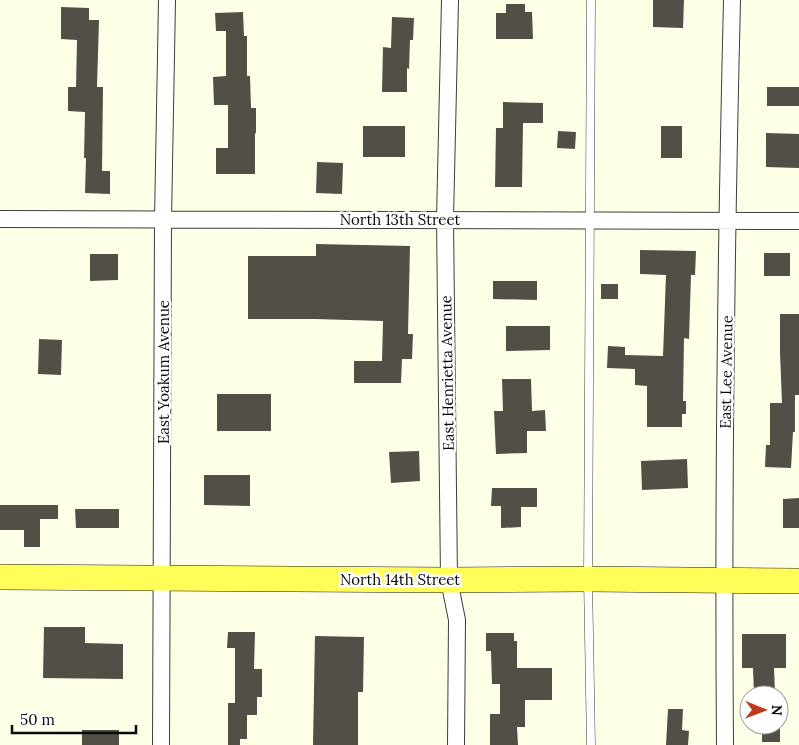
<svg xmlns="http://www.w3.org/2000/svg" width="799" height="745" font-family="Lora,serif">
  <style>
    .building { fill: #534e46 }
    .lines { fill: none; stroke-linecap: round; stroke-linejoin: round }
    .service-casing { stroke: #3d3d3d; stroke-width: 9 }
    .minor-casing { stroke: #3d3d3d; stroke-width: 18 }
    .primary-casing { stroke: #1b1b1b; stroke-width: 26 }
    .service { stroke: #fff; stroke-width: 8 }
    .minor { stroke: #fff; stroke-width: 16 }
    .primary { stroke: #fffd57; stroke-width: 25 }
    .labels { text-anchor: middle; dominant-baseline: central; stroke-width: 5; stroke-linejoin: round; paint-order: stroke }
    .street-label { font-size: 15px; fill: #0a0a0a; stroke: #fff }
  </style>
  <rect width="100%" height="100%" fill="#feffe7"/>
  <path class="building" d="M 653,0 L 684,0 L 683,28 L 653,27 Z
    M 506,4 L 525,4 L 525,12 L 532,12 L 533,39 L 496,39 L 496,13 L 506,13 Z
    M 61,7 L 89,8 L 89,20 L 99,20 L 97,87 L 103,87 L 102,171 L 110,171 L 110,194 L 85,193 L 86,158 L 84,158 L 85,112 L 68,111 L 68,87 L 76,87 L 77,40 L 61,39 Z
    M 243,12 L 244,36 L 247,36 L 247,76 L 250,76 L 251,108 L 256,108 L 256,133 L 255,133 L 255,174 L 216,174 L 216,148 L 228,148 L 228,105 L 214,105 L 213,77 L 226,76 L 226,31 L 216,31 L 215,13 Z
    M 392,17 L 414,18 L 413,40 L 410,40 L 409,69 L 407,68 L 407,92 L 382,92 L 383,47 L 391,48 Z
    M 767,87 L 799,87 L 799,106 L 767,106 Z
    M 503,102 L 543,103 L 543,123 L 523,123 L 522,187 L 495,187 L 496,128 L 503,128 Z
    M 363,126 L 405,126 L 405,157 L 363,157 Z
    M 661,126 L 682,126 L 682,158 L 661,158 Z
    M 558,131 L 576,132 L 575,149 L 557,148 Z
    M 766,133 L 799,134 L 799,168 L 766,167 Z
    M 317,162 L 343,163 L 342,194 L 316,193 Z
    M 316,244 L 410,246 L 408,334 L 413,334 L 412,359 L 402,359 L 401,383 L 354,383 L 354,361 L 382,361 L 383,321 L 315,319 L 248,319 L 248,256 L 316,256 Z
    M 640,250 L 696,251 L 695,275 L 691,275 L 689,339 L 684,338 L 683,401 L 686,401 L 686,414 L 682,414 L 682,427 L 647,427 L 647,386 L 635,385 L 635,369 L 607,368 L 608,346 L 625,347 L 625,355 L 663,356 L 666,275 L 640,274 Z
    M 764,253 L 790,253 L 790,276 L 764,276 Z
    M 90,254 L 118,254 L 118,280 L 90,281 Z
    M 493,281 L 537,281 L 537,300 L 493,299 Z
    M 601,284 L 618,284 L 618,299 L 601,299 Z
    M 780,314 L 799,314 L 799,395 L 795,395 L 795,432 L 793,432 L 791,468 L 765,467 L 766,445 L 770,445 L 770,403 L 782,403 L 780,353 Z
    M 506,326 L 550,326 L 550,350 L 506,351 Z
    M 39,339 L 62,340 L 61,375 L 38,374 Z
    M 502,379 L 531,379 L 532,411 L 545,410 L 546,431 L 527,431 L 527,453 L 496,454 L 494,411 L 503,411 Z
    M 217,394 L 271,394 L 271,431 L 217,431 Z
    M 419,451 L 420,481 L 391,483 L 389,452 Z
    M 687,459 L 688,488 L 642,490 L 641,461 Z
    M 204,475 L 250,475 L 250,506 L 204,505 Z
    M 492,488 L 537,488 L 537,507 L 521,507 L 521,527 L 501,528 L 501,506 L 491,506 Z
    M 799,498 L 799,528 L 783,528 L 783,499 Z
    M 0,505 L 58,505 L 58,519 L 40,519 L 40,547 L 24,547 L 24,530 L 0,530 Z
    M 75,509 L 119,509 L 119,528 L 76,528 Z
    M 44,627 L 85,627 L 85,643 L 123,644 L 123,679 L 43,678 Z
    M 228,632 L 255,632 L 254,669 L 262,669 L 262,697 L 257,697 L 257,715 L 247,715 L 247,739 L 240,739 L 240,745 L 228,745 L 228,703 L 235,703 L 235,648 L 227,648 Z
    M 486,633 L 514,633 L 514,641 L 517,641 L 517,668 L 552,668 L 552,700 L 525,700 L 525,727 L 517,727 L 518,745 L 490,745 L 490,714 L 500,714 L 500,684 L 492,684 L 491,651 L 486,651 Z
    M 742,634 L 786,634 L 786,668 L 774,668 L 775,694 L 754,694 L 753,668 L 742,668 Z
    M 315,636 L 364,637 L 363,692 L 358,692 L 358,745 L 313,745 Z
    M 668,709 L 683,709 L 682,730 L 689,731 L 688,745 L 666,745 Z
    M 762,725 L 780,725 L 780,742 L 762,742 Z
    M 82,730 L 119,730 L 119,745 L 82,745 Z"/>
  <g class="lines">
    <g class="service-casing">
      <path id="service" d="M 591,0 L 588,579 L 591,745"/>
    </g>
    <g class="minor-casing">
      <path id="minor" d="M 450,0 L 445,219 L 449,580 L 457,620 L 456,745
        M 0,219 C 266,221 533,219 799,221
        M 161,745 L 163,220 L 167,0
        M 725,745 C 723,497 726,248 732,0"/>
    </g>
    <g class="primary-casing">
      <path id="primary" d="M 0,577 L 449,580 L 588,579 L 799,581"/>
    </g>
    <use href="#service" class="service"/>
    <use href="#minor" class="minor"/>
    <use href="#primary" class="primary"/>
  </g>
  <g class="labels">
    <g class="street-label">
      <text x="400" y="219">North 13th Street</text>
      <text transform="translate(163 372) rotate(-90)">East Yoakum Avenue</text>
      <text transform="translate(726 372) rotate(-89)">East Lee Avenue</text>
      <text transform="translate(447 373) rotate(-91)">East Henrietta Avenue</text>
      <text x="400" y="579">North 14th Street</text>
    </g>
  </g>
  <g transform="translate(764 710) rotate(91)"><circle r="24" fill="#ffffff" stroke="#9d9d9d"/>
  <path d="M0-4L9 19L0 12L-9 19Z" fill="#bf3b1d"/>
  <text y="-8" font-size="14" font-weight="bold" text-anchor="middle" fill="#0a0a0a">N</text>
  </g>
  <path d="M12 725v8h124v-8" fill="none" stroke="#0a0a0a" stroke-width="2.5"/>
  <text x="20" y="725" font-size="15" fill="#0a0a0a" stroke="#ffffff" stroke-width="4" paint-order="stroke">50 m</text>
</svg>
